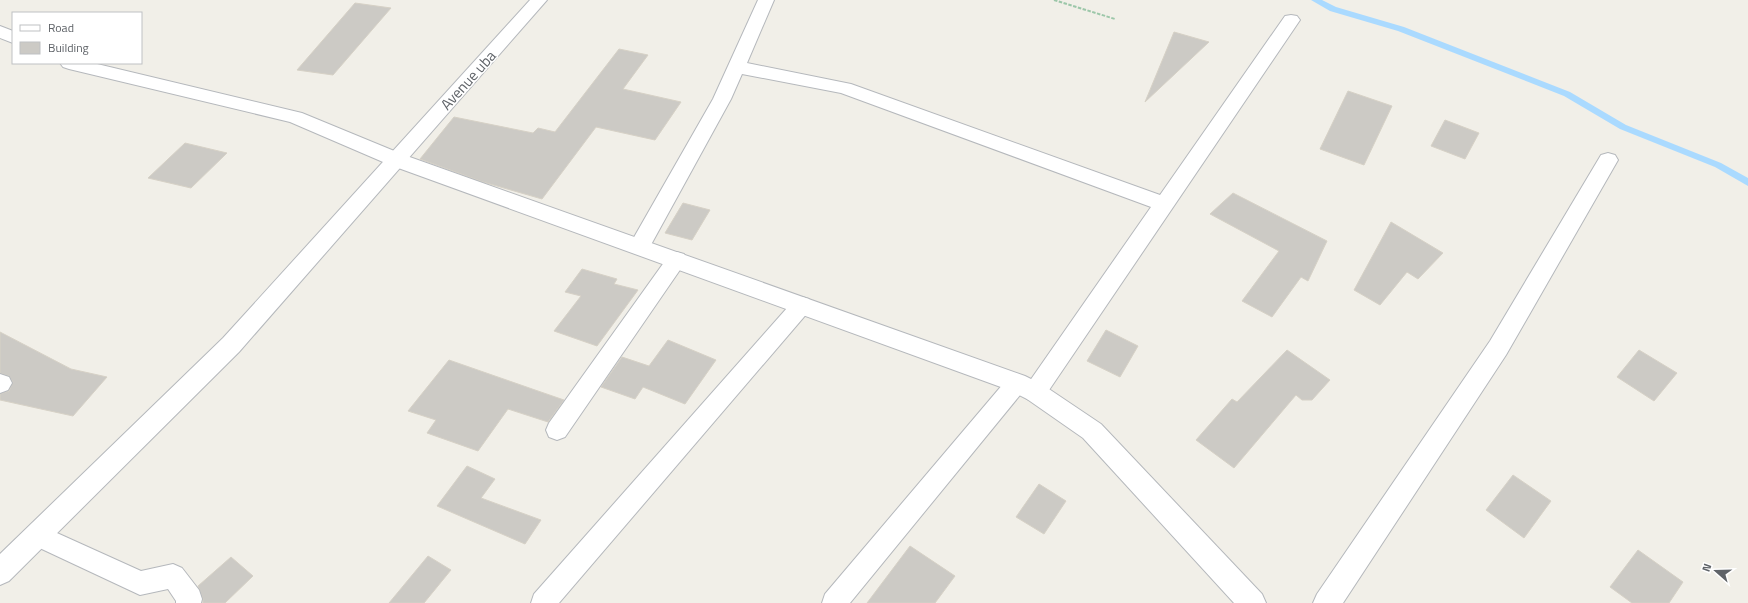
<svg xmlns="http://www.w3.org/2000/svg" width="1748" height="603" font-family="'Titillium Web',sans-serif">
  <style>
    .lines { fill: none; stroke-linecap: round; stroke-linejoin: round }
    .stream { fill: #aadaff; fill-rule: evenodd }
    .building { fill: #cccac5; stroke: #d6d1c6 }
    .service-casing { stroke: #b5b8bc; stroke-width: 2 }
    .minor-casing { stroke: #b5b8bc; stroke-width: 2 }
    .tertiary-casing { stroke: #b5b8bc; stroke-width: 2 }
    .path { stroke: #9cc7a9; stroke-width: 2; stroke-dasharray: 3.5 1.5; stroke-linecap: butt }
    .service { fill: #fff; fill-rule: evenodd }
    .minor { fill: #fff; fill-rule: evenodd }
    .tertiary { fill: #fff; fill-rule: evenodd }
    .labels { text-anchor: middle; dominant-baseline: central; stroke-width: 3; stroke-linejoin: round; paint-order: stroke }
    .street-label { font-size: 15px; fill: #5f6368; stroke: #fff }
  </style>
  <rect width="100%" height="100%" fill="#f1efe8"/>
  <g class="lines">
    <path class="stream" d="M 1311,0 L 1322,0 L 1336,7 L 1404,27 L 1570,92 L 1626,125 L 1721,163 L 1748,178 L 1748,186 L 1715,167 L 1620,129 L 1564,96 L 1398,31 L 1330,11 Z"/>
  </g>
  <path class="building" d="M 355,3 L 391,8 L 333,75 L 297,70 Z
    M 1174,32 L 1209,42 L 1145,102 Z
    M 619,49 L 648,55 L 623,89 L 681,102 L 655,140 L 596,127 L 542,199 L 483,182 L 420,159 L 454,117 L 533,133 L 538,128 L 555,132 Z
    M 1348,91 L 1392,106 L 1364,165 L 1320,149 Z
    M 1445,120 L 1479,133 L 1465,159 L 1431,146 Z
    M 185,143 L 227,153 L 191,188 L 148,178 Z
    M 1233,193 L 1327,241 L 1308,281 L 1301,277 L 1272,317 L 1242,301 L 1279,251 L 1210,214 Z
    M 683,203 L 710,210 L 692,240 L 665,233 Z
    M 1391,222 L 1443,253 L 1418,279 L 1407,272 L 1380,305 L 1354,290 Z
    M 582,269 L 617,279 L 614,284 L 638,290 L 597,346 L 554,331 L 581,296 L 565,292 Z
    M 1106,330 L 1138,346 L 1120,377 L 1087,361 Z
    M 0,332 L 71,369 L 107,377 L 73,416 L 0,400 L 0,394 L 9,391 L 13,382 L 9,376 L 0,373 Z
    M 668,340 L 716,360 L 685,404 L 643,387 L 635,399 L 601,387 L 622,357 L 649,366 Z
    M 1287,350 L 1330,380 L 1312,400 L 1302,400 L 1296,395 L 1234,468 L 1196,440 L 1232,399 L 1237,402 Z
    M 1639,350 L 1677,373 L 1654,401 L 1617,377 Z
    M 449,360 L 538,391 L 564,400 L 548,422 L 508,409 L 478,451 L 427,433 L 436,420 L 408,411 Z
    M 467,466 L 495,479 L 481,498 L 541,520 L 525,544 L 437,506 Z
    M 1513,475 L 1551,501 L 1524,538 L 1486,510 Z
    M 1039,484 L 1066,501 L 1044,534 L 1016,517 Z
    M 910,546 L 955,576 L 935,603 L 867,603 Z
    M 1638,550 L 1683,582 L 1669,603 L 1632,603 L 1610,587 Z
    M 428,556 L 451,570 L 424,603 L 389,603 Z
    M 231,557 L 253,576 L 225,603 L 203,603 L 203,599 L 198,586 Z"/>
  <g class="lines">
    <g class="service-casing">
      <path id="service" d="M 677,252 L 684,254 L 687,259 L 684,264 L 565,437 L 557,440 L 549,437 L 546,430 L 549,423 L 670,254 Z
        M 802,297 L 809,299 L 812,305 L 809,311 L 559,603 L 531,603 L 534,594 L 795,299 Z
        M 0,374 L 9,377 L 12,383 L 8,390 L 0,393 Z
        M 1017,374 L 1025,377 L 1028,383 L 1025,389 L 850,603 L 822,603 L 825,594 L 1009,377 Z
        M 37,524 L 141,571 L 173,564 L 182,568 L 199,590 L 202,599 L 201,603 L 176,603 L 176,601 L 168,589 L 140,595 L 29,543 L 25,535 L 29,527 Z"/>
    </g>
    <g class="minor-casing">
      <path id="minor" d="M 530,0 L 547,0 L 239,352 L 9,581 L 0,585 L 0,554 L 223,338 Z
        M 758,0 L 774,0 L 747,63 L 851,84 L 1160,195 L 1285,16 L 1291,15 L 1297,16 L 1300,20 L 1043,399 L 1035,402 L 1027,399 L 1023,392 L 1027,385 L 1151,207 L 841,93 L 742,74 L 731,99 L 647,252 L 640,254 L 633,252 L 629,246 L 713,99 Z
        M 1608,153 L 1615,155 L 1618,160 L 1506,355 L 1343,603 L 1313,603 L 1317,594 L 1490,341 L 1601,155 Z"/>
    </g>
    <g class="tertiary-casing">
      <path id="tertiary" d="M 0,26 L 13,31 L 13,43 L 0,38 Z
        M 60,63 L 93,63 L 302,113 L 404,155 L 1025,376 L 1043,385 L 1101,424 L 1262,594 L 1266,603 L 1234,603 L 1083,438 L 1027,399 L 1009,390 L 390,165 L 290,122 L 69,69 L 63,67 Z"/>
    </g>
    <path class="path" d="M 1054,0 L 1115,19"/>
    <use href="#service" class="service"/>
    <use href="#minor" class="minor"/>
    <use href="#tertiary" class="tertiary"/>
  </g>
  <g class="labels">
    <g class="street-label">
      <text transform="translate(468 80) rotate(-48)">Avenue uba</text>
    </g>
  </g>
  <rect x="12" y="12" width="130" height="52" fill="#ffffff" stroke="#bfc1c3"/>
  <rect x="20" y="25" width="20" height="6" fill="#ffffff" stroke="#bfc1c3"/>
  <text x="48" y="32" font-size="12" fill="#5f6368">Road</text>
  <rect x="20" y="42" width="20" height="12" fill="#cccac5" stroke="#bfc1c3"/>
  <text x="48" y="52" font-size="12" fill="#5f6368">Building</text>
  <g transform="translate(1716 571) rotate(290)" stroke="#ffffff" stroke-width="3" paint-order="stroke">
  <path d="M0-3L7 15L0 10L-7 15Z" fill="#5f6368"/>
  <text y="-6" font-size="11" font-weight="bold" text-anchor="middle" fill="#5f6368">N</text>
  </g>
</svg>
